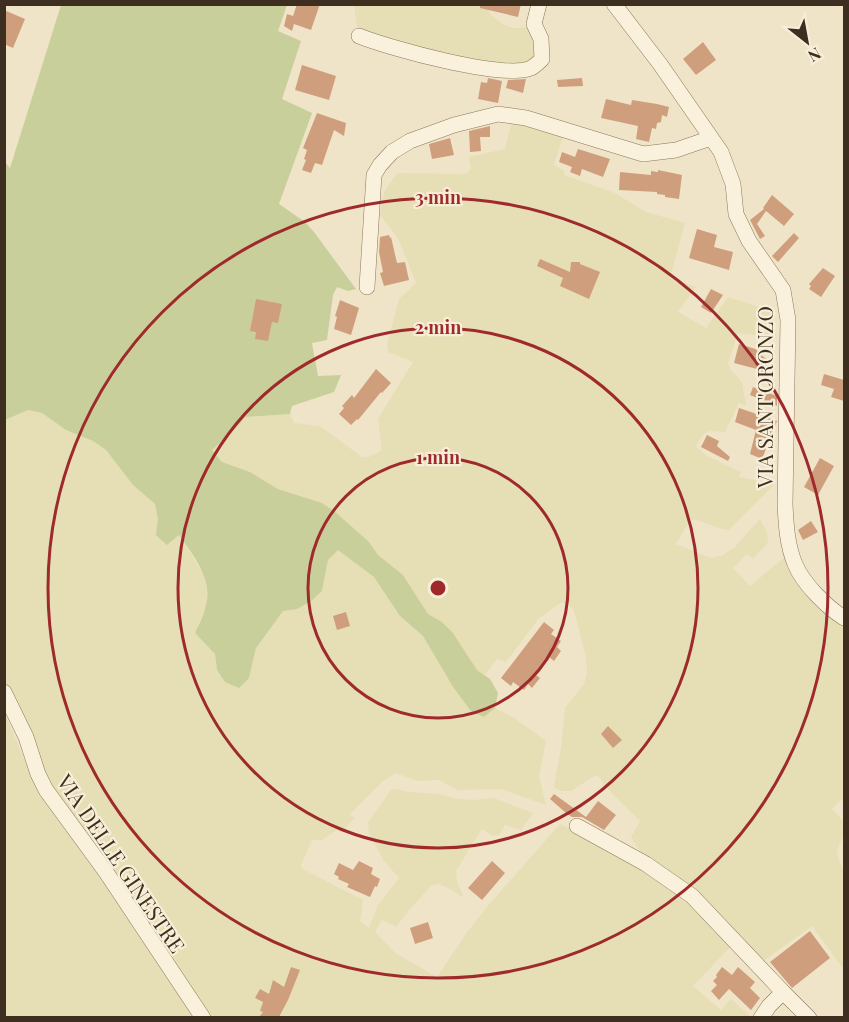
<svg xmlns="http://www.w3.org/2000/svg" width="849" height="1022" font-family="'Playfair Display',serif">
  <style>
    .farmland { fill: #e6deb5 }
    .green { fill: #c9cf9b }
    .building { fill: #cf9f7d }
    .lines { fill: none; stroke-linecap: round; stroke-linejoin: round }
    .minor-casing { stroke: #8d765c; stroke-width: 16 }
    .minor { stroke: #faf1dc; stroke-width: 15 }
    .ring { fill: none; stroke: #9e2a2b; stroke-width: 3 }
    .labels { text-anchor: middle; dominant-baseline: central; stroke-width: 4.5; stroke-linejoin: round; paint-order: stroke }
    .street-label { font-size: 21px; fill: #3d2e20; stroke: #f7eed8 }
    .centre { fill: #9e2a2b; stroke: #f7eed8; stroke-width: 3 }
    .ring-label { font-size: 18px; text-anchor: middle; font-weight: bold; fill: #9e2a2b; stroke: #f7eed8; stroke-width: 4.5; stroke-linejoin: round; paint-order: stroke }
  </style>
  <rect width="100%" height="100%" fill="#f0e4c8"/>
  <path class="farmland" d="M 354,5 L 487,5 L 490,14 L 502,24 L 513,28 L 532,27 L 541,51 L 527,65 L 491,63 L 422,49 L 376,36 L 357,27 Z
    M 512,119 L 564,133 L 554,165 L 565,171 L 564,175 L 615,193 L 646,212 L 685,223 L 670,278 L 696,287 L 678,312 L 706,328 L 728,297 L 772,311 L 777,338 L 738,333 L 728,363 L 731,370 L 742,382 L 746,406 L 739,403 L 725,432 L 710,431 L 704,434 L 699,440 L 696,447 L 707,456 L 741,472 L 739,477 L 775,484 L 729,530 L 721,529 L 694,519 L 689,522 L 676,544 L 711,558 L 723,555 L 735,547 L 760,519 L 767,533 L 768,543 L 753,559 L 747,554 L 733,568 L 750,586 L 785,557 L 799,586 L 816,607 L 844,626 L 844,797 L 832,809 L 844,822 L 844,834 L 837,850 L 838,858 L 844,871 L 844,970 L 812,926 L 762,962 L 690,885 L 642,854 L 631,837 L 640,821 L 605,786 L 601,779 L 596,775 L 571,791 L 561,791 L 554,787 L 561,747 L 565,708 L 584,684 L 587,673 L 586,657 L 574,611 L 569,605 L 562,602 L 539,618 L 506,662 L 497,659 L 485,675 L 477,670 L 453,633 L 442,622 L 428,614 L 403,575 L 378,555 L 369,542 L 322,503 L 278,489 L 250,472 L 222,462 L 212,450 L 239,425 L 245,417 L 290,414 L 294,423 L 320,426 L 362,457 L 369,457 L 382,450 L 378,419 L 413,362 L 388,352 L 387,344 L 399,299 L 416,283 L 398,238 L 380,215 L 384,192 L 397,173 L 466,174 L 471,169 L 469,157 L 505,149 Z
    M 28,410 L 42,413 L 66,430 L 93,441 L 106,450 L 133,485 L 155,504 L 167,545 L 179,535 L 204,575 L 207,590 L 207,604 L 195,633 L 215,654 L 217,670 L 249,678 L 256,648 L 264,635 L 283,611 L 297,608 L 322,591 L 328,560 L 338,549 L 374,577 L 400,616 L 423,636 L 453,687 L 484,717 L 495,708 L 513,717 L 546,741 L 539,776 L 546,805 L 501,789 L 457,790 L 439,780 L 417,781 L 396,773 L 383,781 L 350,814 L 355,818 L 341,832 L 337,830 L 322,840 L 312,840 L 301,865 L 303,869 L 363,900 L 360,921 L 369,928 L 378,905 L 399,878 L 384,861 L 369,833 L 368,822 L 391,790 L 396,789 L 408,792 L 439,794 L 453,798 L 473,800 L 494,798 L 533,813 L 521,830 L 505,825 L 499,835 L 493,836 L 482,829 L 456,871 L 457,882 L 463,895 L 462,897 L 450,889 L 439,884 L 432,885 L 411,908 L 396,927 L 382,920 L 375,932 L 395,953 L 437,977 L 468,931 L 492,901 L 560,824 L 591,838 L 691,899 L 734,943 L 693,986 L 721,1010 L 731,999 L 751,1017 L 207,1017 L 50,789 L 30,736 L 5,684 L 5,420 Z
    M 4,712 L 30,772 L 87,858 L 198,1017 L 5,1017 Z"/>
  <path class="green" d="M 61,5 L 287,5 L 278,31 L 301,41 L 282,99 L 312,113 L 279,204 L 305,222 L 314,232 L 356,289 L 348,291 L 337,287 L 333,295 L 327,340 L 312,343 L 318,376 L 341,375 L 334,392 L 292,406 L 290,414 L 245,417 L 239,425 L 212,450 L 222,462 L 250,472 L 278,489 L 322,503 L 334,511 L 369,542 L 378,555 L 403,575 L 428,614 L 442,622 L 453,633 L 477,670 L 490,679 L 498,693 L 495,708 L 484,717 L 471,711 L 453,687 L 423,636 L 400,616 L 374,577 L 338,550 L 328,560 L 322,591 L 311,601 L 297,609 L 283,611 L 256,648 L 249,678 L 239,688 L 225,682 L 217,670 L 215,654 L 195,633 C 199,624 204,615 206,605 C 213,579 193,555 179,535 L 167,545 L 156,535 L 158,519 L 155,504 L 133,485 L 106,450 L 93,441 L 66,430 L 42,413 L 28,410 L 5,420 L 4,161 L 10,168 Z"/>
  <path class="building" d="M 297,4 L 320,4 L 311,30 L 294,24 L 292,31 L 284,26 L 287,14 L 293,16 Z
    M 480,4 L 521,4 L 518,17 L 480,8 Z
    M 4,10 L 25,19 L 13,48 L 4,44 Z
    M 703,42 L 716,60 L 696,75 L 683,59 Z
    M 302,65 L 336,76 L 329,100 L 295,90 Z
    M 488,78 L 502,81 L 498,103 L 478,99 L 481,82 L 487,83 Z
    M 582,78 L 583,86 L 558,87 L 557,80 Z
    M 526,79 L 523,93 L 506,88 L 508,80 Z
    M 606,99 L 631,105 L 632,100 L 657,104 L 669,107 L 667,117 L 662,115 L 661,122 L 657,123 L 656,129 L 652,128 L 649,142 L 636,139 L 638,126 L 601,118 Z
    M 317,113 L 346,123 L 344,136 L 334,130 L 322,165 L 315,163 L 311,173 L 302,170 L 306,160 L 304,159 L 307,150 L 303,148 Z
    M 490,126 L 490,137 L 480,137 L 481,151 L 470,152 L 469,131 Z
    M 450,138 L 454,155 L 432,159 L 429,144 Z
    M 578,149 L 610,159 L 603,177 L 582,169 L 580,176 L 570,172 L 572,167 L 559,162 L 562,152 L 575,157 Z
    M 658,170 L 682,175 L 679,199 L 665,197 L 665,195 L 657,194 L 657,192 L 619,190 L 620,172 L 651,175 L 651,171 L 658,172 Z
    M 772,195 L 794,214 L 784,226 L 766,211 L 757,224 L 765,236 L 760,239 L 750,220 L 764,209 L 763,208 Z
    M 697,229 L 717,235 L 714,247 L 733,252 L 729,270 L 689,258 Z
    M 794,233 L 799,238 L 778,262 L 772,256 Z
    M 389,235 L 390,238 L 391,237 L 397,263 L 405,262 L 409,280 L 384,286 L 380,273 L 383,272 L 379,252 L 380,237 Z
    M 540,259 L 570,272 L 571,262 L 580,262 L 580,264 L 600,272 L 589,299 L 560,286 L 563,278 L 537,266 Z
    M 823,268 L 835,276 L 821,297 L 809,289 L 811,286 L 809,284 Z
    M 711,289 L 723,295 L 711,313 L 701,307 Z
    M 256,299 L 282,304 L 278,323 L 272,322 L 268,341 L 255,339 L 256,332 L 250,331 Z
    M 340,300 L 359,308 L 351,335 L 334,329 L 337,317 L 335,316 Z
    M 739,344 L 762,351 L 761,355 L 775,365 L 769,373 L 758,365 L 757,369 L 734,363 Z
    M 376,369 L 391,383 L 382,393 L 381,392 L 358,420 L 357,419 L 351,425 L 339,414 L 344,408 L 342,406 L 352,395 L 354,398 Z
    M 824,374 L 844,380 L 844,401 L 831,397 L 834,389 L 821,385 Z
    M 753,387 L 777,396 L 777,406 L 750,395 Z
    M 739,408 L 777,421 L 762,459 L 750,454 L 756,430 L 735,422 Z
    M 707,435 L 719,441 L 717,446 L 730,457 L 728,461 L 701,447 Z
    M 820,458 L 834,466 L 818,495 L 804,487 Z
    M 811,521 L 818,532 L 803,540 L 798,530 Z
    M 346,612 L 350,626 L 337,630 L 333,616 Z
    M 544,622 L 554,630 L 551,634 L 561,641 L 557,647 L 561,651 L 554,661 L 549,657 L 536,675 L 540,678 L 532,688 L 528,684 L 524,690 L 513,682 L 511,686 L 501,678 Z
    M 608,726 L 622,740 L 613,748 L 601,734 Z
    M 554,794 L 586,817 L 598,801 L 616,815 L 604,830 L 582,817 L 572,817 L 566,813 L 550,799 Z
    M 359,861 L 373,868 L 371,874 L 380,879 L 377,887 L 375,886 L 370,897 L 347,887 L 349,884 L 338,879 L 339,877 L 334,874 L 339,863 L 353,870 Z
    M 492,861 L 505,873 L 482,900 L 468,888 Z
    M 428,922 L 433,938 L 415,944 L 410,928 Z
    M 810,931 L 830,958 L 792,988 L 770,962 Z
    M 291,967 L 300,970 L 288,1000 L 279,1017 L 259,1017 L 263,1012 L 260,1011 L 263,1002 L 255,998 L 260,989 L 269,994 L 273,980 L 284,987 Z
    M 722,967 L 732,975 L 738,967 L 755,982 L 750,988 L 760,998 L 751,1010 L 729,989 L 719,1000 L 711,991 L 717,985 L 713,981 L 717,977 L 716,975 Z"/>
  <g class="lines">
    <g class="minor-casing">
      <path id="minor" d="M 614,4 L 660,64 L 721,152 L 733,184 L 736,214 L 749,241 L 783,290 L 788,320 L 785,504 C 786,524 787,545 795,564 C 803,584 827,607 844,618
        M 359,36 C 389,48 504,80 531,68 C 535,66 539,62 542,59 L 541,39 L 534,24 L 539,4
        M 367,287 L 374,175 L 380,165 L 392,152 L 410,141 L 454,125 L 498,114 L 526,118 L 643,154 L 676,150 L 711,138
        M 4,692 L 26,737 L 38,774 L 46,790 L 106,872 L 203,1018
        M 577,826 L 646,864 L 692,896 L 783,992
        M 761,1018 L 769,1006 L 783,992 L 809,1018"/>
    </g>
    <use href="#minor" class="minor"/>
  </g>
  <g class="ring">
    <circle cx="438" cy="588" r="130"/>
    <circle cx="438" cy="588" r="260"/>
    <circle cx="438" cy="588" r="390"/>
  </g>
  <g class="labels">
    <g class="street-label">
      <text transform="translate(764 397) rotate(-90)">VIA SANT'ORONZO</text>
      <text transform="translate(122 863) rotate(56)">VIA DELLE GINESTRE</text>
    </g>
  </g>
  <circle cx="438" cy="588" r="9" class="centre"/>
  <g class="ring-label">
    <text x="438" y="204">3 min</text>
    <text x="438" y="334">2 min</text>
    <text x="438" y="464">1 min</text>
  </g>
  <rect width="849" height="1022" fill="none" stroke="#3d2e20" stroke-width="12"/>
  <g transform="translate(807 42) rotate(149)" stroke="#f7eed8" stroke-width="4.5" paint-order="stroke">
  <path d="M0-4.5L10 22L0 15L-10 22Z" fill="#3d2e20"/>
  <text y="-9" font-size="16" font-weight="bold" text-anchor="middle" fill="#3d2e20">N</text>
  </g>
</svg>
